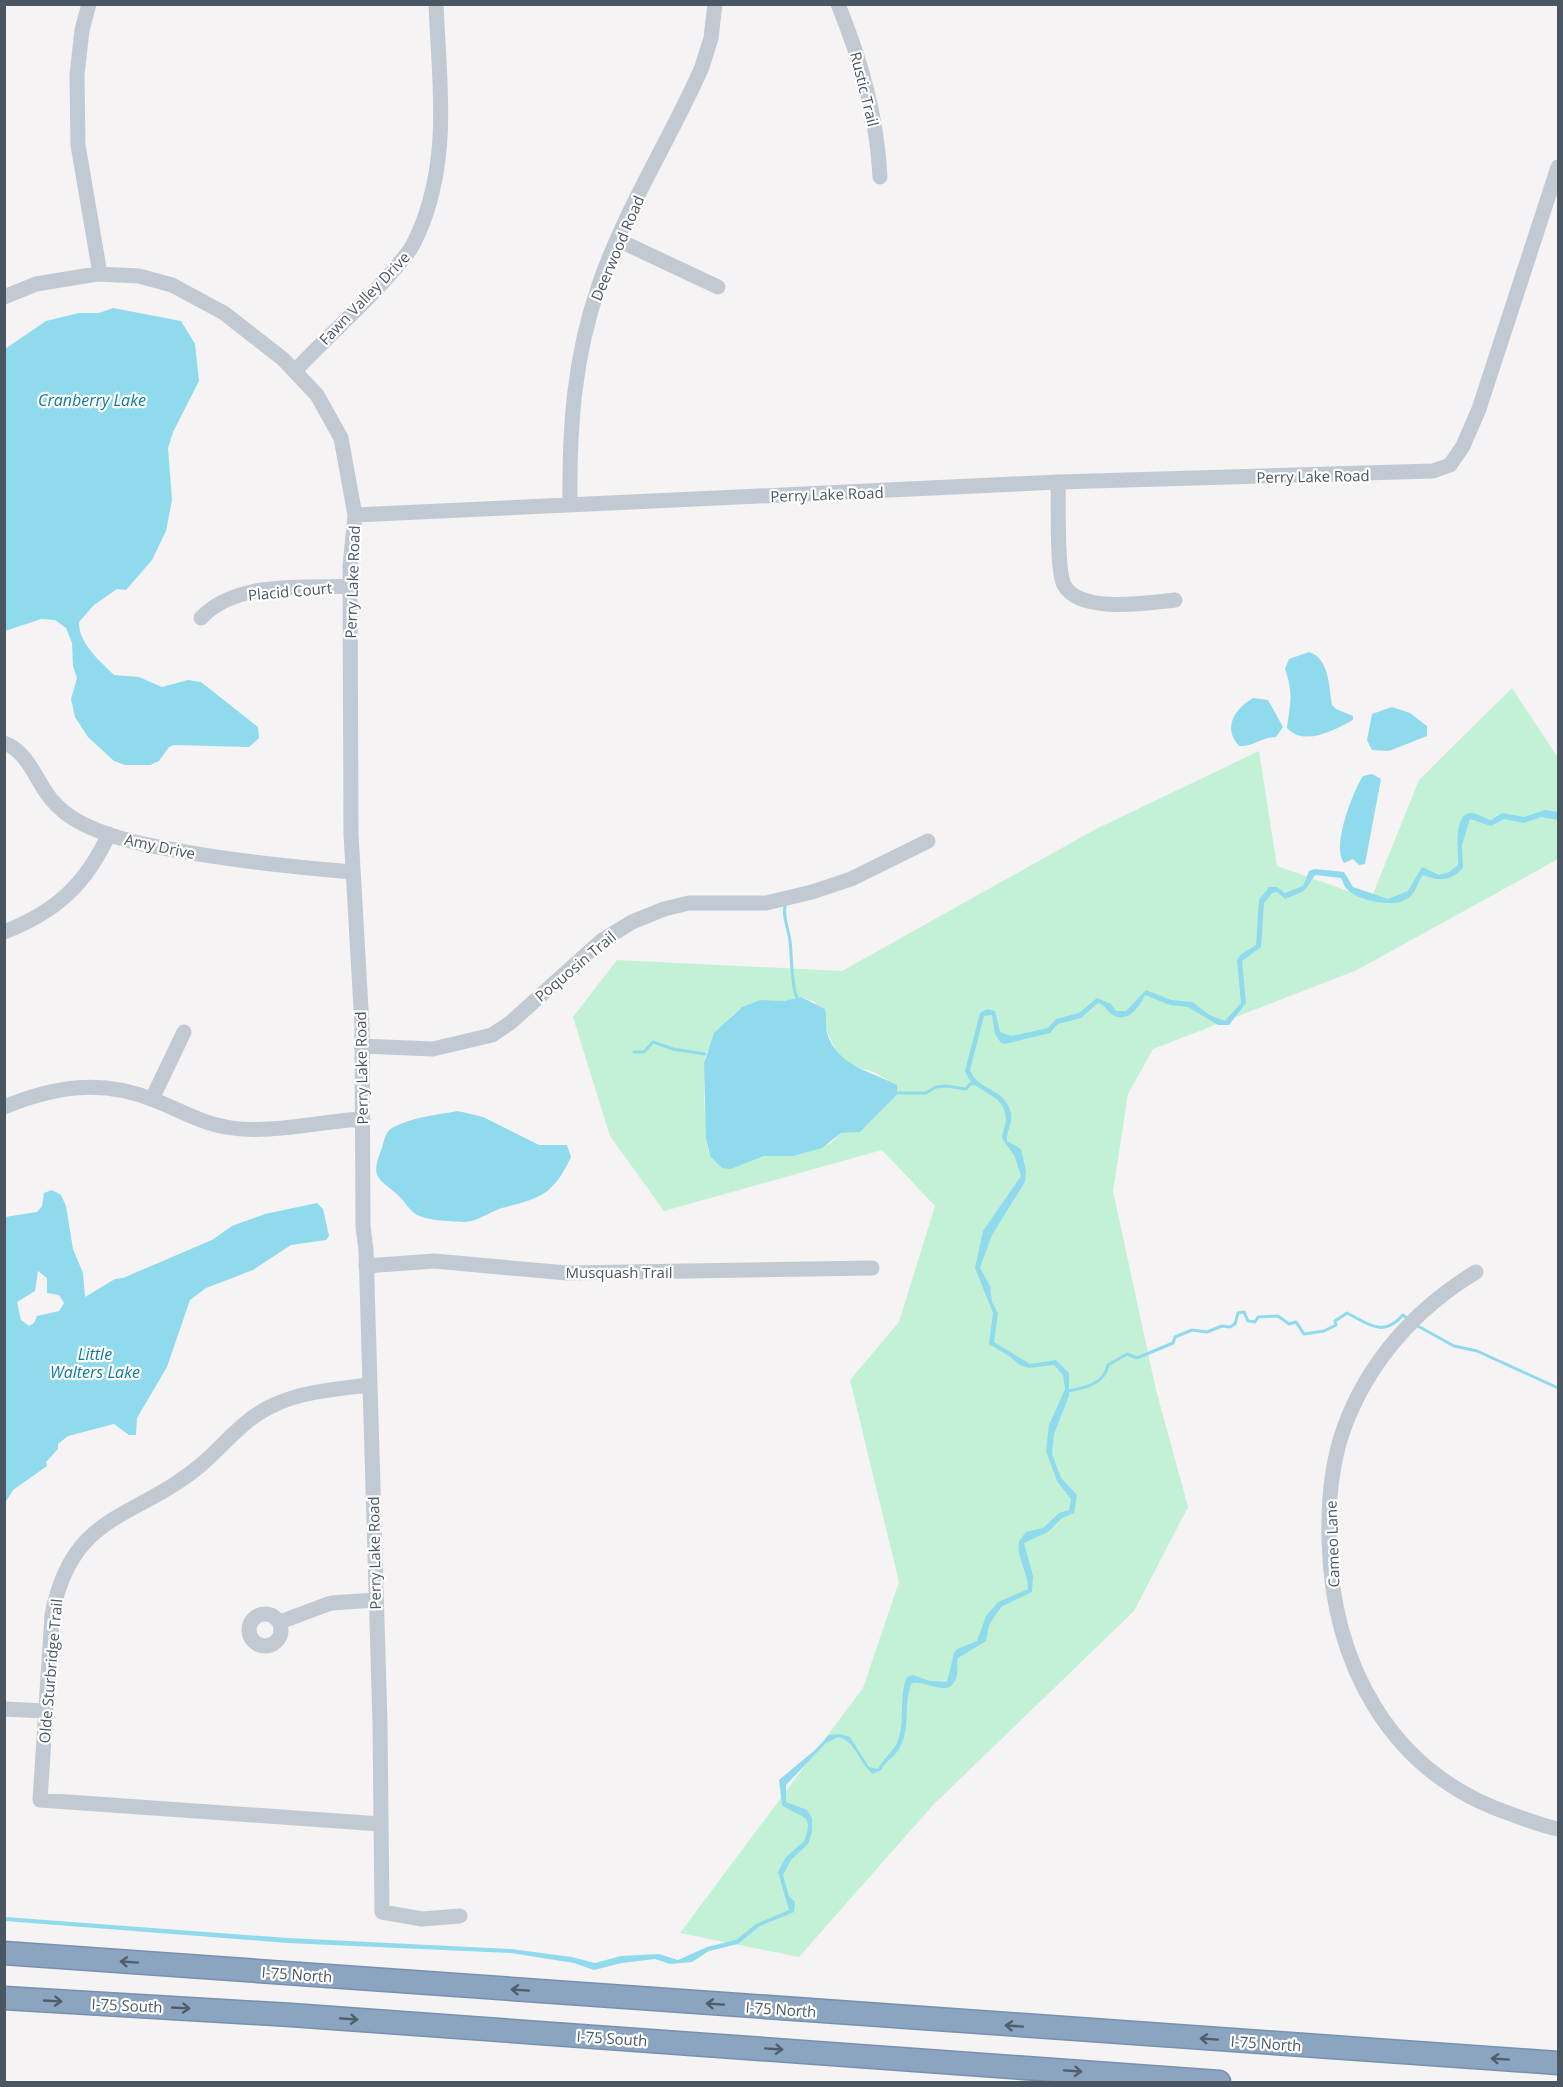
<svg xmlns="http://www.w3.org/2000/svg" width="1563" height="2087" font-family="'Open Sans',sans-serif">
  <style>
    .green { fill: #c3f1d5; fill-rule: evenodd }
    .water { fill: #90daee; fill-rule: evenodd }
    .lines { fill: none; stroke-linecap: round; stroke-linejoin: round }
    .stream { stroke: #90daee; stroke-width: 3 }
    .highway-casing { stroke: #7690ad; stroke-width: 25 }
    .minor { stroke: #c1cad2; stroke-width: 15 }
    .highway { stroke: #8ba5c1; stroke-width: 22 }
    .oneway { stroke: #505e6b }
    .labels { text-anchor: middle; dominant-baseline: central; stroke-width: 4.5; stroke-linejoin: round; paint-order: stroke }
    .street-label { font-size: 15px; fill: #4a5661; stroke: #fff }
    .water-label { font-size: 16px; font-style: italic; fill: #0c7c9b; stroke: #fff }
  </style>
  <rect width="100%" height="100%" fill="#f5f3f3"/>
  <path class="green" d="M 1512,688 L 1558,758 L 1558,859 L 1357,970 L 1153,1049 L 1128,1094 L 1113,1191 L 1156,1390 L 1188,1507 L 1134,1611 L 933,1805 L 799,1957 L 680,1933 L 863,1688 L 899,1582 L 850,1380 L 899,1322 L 935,1206 L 882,1150 L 664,1211 L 610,1136 L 573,1017 L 617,960 L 842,971 L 1096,829 L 1259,751 L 1277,866 L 1371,899 L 1419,780 ZM 801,997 L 815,1002 C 824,1020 833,1058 853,1067 C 859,1069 866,1069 871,1071 C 880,1074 888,1081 896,1085 L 897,1095 L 860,1132 L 841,1133 L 830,1144 L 793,1156 L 764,1156 L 731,1169 L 710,1156 L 708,1151 L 704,1100 L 705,1054 L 732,1015 L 742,1007 L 760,1000 L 784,1001 Z"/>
  <path class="water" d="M 113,308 L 181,321 L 195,344 L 199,381 L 173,432 L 168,448 L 172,500 L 166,531 L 152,560 L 126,590 L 117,589 L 94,605 L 79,622 C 78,643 101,662 114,675 L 139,677 L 162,687 L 188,680 L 201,682 L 258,727 L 259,738 L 249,747 L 174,745 L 169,747 L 159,761 L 150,765 L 125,765 L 114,761 L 88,737 L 75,717 L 71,699 L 77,678 L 73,666 L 72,643 L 66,628 L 55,620 L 41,619 L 5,631 L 5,349 L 46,321 L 79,313 L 99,313 Z
    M 1309,652 C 1329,658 1329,686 1332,705 L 1336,709 L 1353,716 L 1353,720 C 1334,730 1305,747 1287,728 C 1290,703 1294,695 1285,669 L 1289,659 Z
    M 1253,698 L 1268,700 L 1283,727 L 1276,737 C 1261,737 1253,747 1239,746 C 1222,727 1235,709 1253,698 Z
    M 1392,707 L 1410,713 L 1427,726 L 1427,736 L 1389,751 L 1372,750 L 1367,740 L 1372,714 Z
    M 1372,774 L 1381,779 L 1365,864 L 1359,865 L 1353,859 L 1344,863 C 1331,848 1353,791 1363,776 Z
    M 1545,810 L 1558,812 L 1558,820 L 1541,817 L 1524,823 L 1504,819 L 1491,826 L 1470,819 L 1462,845 L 1463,868 C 1450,882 1439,881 1423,875 C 1417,883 1416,893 1407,899 C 1393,908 1359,901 1348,890 C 1344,887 1343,882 1341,878 L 1315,875 C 1304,892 1306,891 1285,899 L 1277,892 L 1272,893 L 1264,903 L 1261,947 L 1242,961 L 1246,1003 L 1229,1025 L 1218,1025 L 1188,1007 L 1170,1005 L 1145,995 C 1140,1006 1128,1024 1113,1015 C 1106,1011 1106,1005 1098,1003 L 1081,1018 L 1058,1024 L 1050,1033 L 1005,1044 L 1001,1043 L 995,1034 L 992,1015 L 984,1016 L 970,1070 C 978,1092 1004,1086 1011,1113 C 1013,1124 1006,1131 1007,1141 L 1021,1149 L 1026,1171 L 1025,1182 L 992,1235 L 980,1268 L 990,1286 L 992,1302 L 998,1313 L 994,1342 L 1030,1364 L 1056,1360 L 1069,1373 L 1069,1396 L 1054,1434 L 1052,1454 L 1061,1478 L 1077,1495 L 1074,1513 L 1062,1518 L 1048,1532 L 1024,1543 L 1033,1576 L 1032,1592 L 1001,1607 L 989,1625 L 986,1641 L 958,1658 C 956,1665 959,1675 955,1681 C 947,1698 922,1678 911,1684 C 904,1703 910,1727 901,1745 C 897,1756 886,1760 881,1770 L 873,1774 C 860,1765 855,1740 838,1737 L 826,1743 L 786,1785 L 786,1802 L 807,1810 L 812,1818 L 812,1832 L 808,1844 L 791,1860 L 783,1875 L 789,1896 L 795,1902 L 794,1912 L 760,1926 L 738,1944 L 709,1951 L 692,1962 L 670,1964 L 655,1959 L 622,1963 L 594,1970 L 574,1963 L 511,1953 L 288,1943 L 5,1921 L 5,1917 L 288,1938 L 511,1949 L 572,1957 L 595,1963 L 621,1956 L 659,1954 L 678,1960 L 707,1947 L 736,1940 L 756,1924 L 789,1910 L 778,1872 L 786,1857 L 804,1841 C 816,1812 798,1818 782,1805 L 779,1780 L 815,1750 L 829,1735 L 840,1734 L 850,1737 L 869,1767 L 878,1769 C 883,1759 894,1750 897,1743 C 906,1722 898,1697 907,1677 L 913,1675 L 930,1681 L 947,1682 L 954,1653 L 957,1649 L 977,1641 L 986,1616 L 998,1602 L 1028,1589 C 1028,1572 1016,1557 1019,1541 L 1026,1532 L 1043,1528 L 1059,1513 L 1069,1510 L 1071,1499 L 1057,1481 L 1046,1451 L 1049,1425 L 1065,1389 L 1063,1375 L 1054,1365 L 1029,1368 L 1020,1365 L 1009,1356 L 989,1344 L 993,1313 L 975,1268 L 983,1231 L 1021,1176 L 1015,1157 L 1002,1138 C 1002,1132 1006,1126 1006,1120 C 1006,1091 973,1095 965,1071 L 980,1013 L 987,1009 L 995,1011 L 1000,1032 L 1011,1036 L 1048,1028 L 1056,1019 L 1079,1013 L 1097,998 L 1111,1004 L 1116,1011 L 1126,1011 L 1146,990 L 1171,1000 L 1193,1002 L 1209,1015 L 1225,1021 L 1241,1003 L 1237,960 L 1240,955 L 1256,945 L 1259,900 L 1269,887 L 1277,887 L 1285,893 L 1303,886 L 1309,871 L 1315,869 L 1344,872 L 1353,887 L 1388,899 L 1408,891 L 1422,867 L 1439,875 L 1449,872 L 1458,865 C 1459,855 1452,812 1472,813 C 1478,814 1485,818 1491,820 L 1502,813 L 1524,817 Z
    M 801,997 L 825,1009 C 827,1017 825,1025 827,1033 C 837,1066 870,1071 897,1085 L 897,1095 L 860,1132 L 841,1133 L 822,1148 L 793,1156 L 764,1156 L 731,1169 L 722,1168 L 710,1156 L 706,1138 L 704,1063 L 714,1033 L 742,1007 L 760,1000 L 784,1001 Z
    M 458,1111 L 483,1117 L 539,1145 L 567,1145 L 571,1157 C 553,1195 541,1198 502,1208 C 489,1212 477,1222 464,1222 C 449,1221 426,1221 414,1213 C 408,1208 404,1201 399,1196 C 377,1177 370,1178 382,1148 C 384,1141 385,1132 392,1128 C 412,1117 436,1115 458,1111 Z
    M 52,1190 L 61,1195 L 66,1206 L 73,1249 L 83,1273 L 85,1297 L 115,1279 L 123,1278 L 212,1240 L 232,1226 L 265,1214 L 317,1203 L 323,1209 L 329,1236 L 326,1240 L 291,1245 L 253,1270 L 206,1288 L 190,1300 L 167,1367 L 137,1418 L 136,1435 L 129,1435 L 114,1424 L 68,1436 L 58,1444 L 58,1449 L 46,1462 L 47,1466 L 13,1490 L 5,1503 L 5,1217 L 37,1212 L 42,1206 L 44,1193 ZM 38,1271 L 47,1278 L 47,1293 L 59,1295 L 64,1303 L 59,1311 L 37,1316 L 34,1323 L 29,1326 L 21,1320 L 17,1302 L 35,1291 Z"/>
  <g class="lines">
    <path class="stream" d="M 786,904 C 781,912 789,931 790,941 C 792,955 791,987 797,997
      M 634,1052 L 644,1052 L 653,1042 L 673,1049 L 705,1054
      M 898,1093 L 926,1093 L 936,1087 L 946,1086 L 966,1089 L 971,1083 L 974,1084
      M 1416,1325 L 1454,1346 L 1477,1351 L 1558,1388
      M 1068,1391 C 1084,1388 1105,1384 1108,1365 L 1127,1354 L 1137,1358 L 1173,1343 L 1175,1337 L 1192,1330 L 1207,1332 L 1222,1326 L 1230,1327 L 1235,1324 L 1238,1313 L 1244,1312 L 1248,1321 L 1255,1322 L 1258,1317 L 1278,1316 L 1289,1324 L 1296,1322 L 1304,1334 L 1324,1331 L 1336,1325 L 1335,1321 L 1347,1313 C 1369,1324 1383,1338 1403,1315 L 1408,1319"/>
    <g class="highway-casing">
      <path id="highway" d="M 4,1953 L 1558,2063
        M 4,1998 L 291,2015 L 1219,2082"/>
    </g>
    <path class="minor" d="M 89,4 L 82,30 L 77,75 L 78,145 L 100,274
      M 838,4 C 861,61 877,116 880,177
      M 618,240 L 718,287
      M 4,297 L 36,284 L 97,274 L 139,276 L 172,285 L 224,313 L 283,359 L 317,395 L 341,438 L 355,515 L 350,567 L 351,834 L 362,1026 L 363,1227 L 366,1250 L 380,1723 L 382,1912 L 422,1919 L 460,1916
      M 295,371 C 332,331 376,295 409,251 C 415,243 419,232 423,222 C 450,151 439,79 436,4
      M 1058,482 C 1059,504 1056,568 1064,585 C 1080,614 1147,603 1175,600
      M 570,504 C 569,428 574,357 599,285 C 625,209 670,140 702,67 L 711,38 L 715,4
      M 355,515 L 1058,482 L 1433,471 L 1450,465 L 1463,446 L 1479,409 L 1558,167
      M 201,618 C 237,580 301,589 350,586
      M 4,743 C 28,751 36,781 51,799 C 59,809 71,818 83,824 C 111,838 144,845 175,850 C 234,861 293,867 353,872
      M 4,932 C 56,912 86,884 109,834
      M 361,1046 L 433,1049 L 492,1035 L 510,1023 L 601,941 L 632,922 L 664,909 L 689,903 L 766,903 L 812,892 L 851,879 L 928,841
      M 152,1099 L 184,1032
      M 4,1107 C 55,1086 102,1079 154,1100 C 178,1109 201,1123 226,1127 C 267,1135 321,1121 363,1119
      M 366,1266 L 434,1261 L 567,1273 L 872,1268
      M 1476,1272 C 1416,1308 1368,1362 1344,1428 C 1331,1464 1328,1502 1329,1540 C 1332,1663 1389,1773 1511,1814 C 1527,1820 1542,1826 1558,1829
      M 369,1385 C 338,1389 305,1391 276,1404 C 245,1417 226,1443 202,1464 C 136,1520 72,1511 52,1615 L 40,1800 L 380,1824
      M249 1630a16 16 0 1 1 32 0a16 16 0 1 1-32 0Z
      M 280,1622 L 331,1603 L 375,1600
      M 4,1709 L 45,1711"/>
    <use href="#highway" class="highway"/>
  </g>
  <defs><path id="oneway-shaft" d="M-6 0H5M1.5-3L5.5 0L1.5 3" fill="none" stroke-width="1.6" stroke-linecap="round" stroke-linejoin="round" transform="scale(1.5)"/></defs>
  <g class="oneway">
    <use href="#oneway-shaft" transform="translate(129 1962) rotate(-176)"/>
    <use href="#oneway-shaft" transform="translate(520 1990) rotate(-176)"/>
    <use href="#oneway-shaft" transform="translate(53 2001) rotate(3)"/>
    <use href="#oneway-shaft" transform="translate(715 2004) rotate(-176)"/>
    <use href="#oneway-shaft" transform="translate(181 2008) rotate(3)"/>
    <use href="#oneway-shaft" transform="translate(349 2019) rotate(4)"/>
    <use href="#oneway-shaft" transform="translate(1014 2026) rotate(-176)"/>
    <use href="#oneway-shaft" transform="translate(1209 2039) rotate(-176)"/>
    <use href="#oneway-shaft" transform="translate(774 2049) rotate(4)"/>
    <use href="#oneway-shaft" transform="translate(1500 2059) rotate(-176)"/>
    <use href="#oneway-shaft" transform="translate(1073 2071) rotate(4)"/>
  </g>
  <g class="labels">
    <g class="street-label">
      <text transform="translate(865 89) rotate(76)">Rustic Trail</text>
      <text transform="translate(617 248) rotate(-67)">Deerwood Road</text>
      <text transform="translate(364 298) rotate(-46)">Fawn Valley Drive</text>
      <text transform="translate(1313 476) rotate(-1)">Perry Lake Road</text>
      <text transform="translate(827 494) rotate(-2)">Perry Lake Road</text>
      <text transform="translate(352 582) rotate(-88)">Perry Lake Road</text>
      <text transform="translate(290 591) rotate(-5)">Placid Court</text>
      <text transform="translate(160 846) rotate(12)">Amy Drive</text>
      <text transform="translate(575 966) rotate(-40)">Poquosin Trail</text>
      <text transform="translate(361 1068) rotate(-91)">Perry Lake Road</text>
      <text x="619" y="1272">Musquash Trail</text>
      <text transform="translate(1332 1544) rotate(-92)">Cameo Lane</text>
      <text transform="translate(374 1553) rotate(-91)">Perry Lake Road</text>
      <text transform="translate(50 1671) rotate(-85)">Olde Sturbridge Trail</text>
      <text transform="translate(297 1974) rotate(4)">I-75 North</text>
      <text transform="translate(127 2005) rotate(3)">I-75 South</text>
      <text transform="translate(781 2009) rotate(4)">I-75 North</text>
      <text transform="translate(612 2038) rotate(4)">I-75 South</text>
      <text transform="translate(1266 2043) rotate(4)">I-75 North</text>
    </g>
    <g class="water-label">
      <text x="92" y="400">Cranberry Lake</text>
      <text x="95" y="1354">Little<tspan x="95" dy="18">Walters Lake</tspan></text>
    </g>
  </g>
  <rect width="1563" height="2087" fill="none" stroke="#4a5661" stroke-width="12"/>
</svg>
